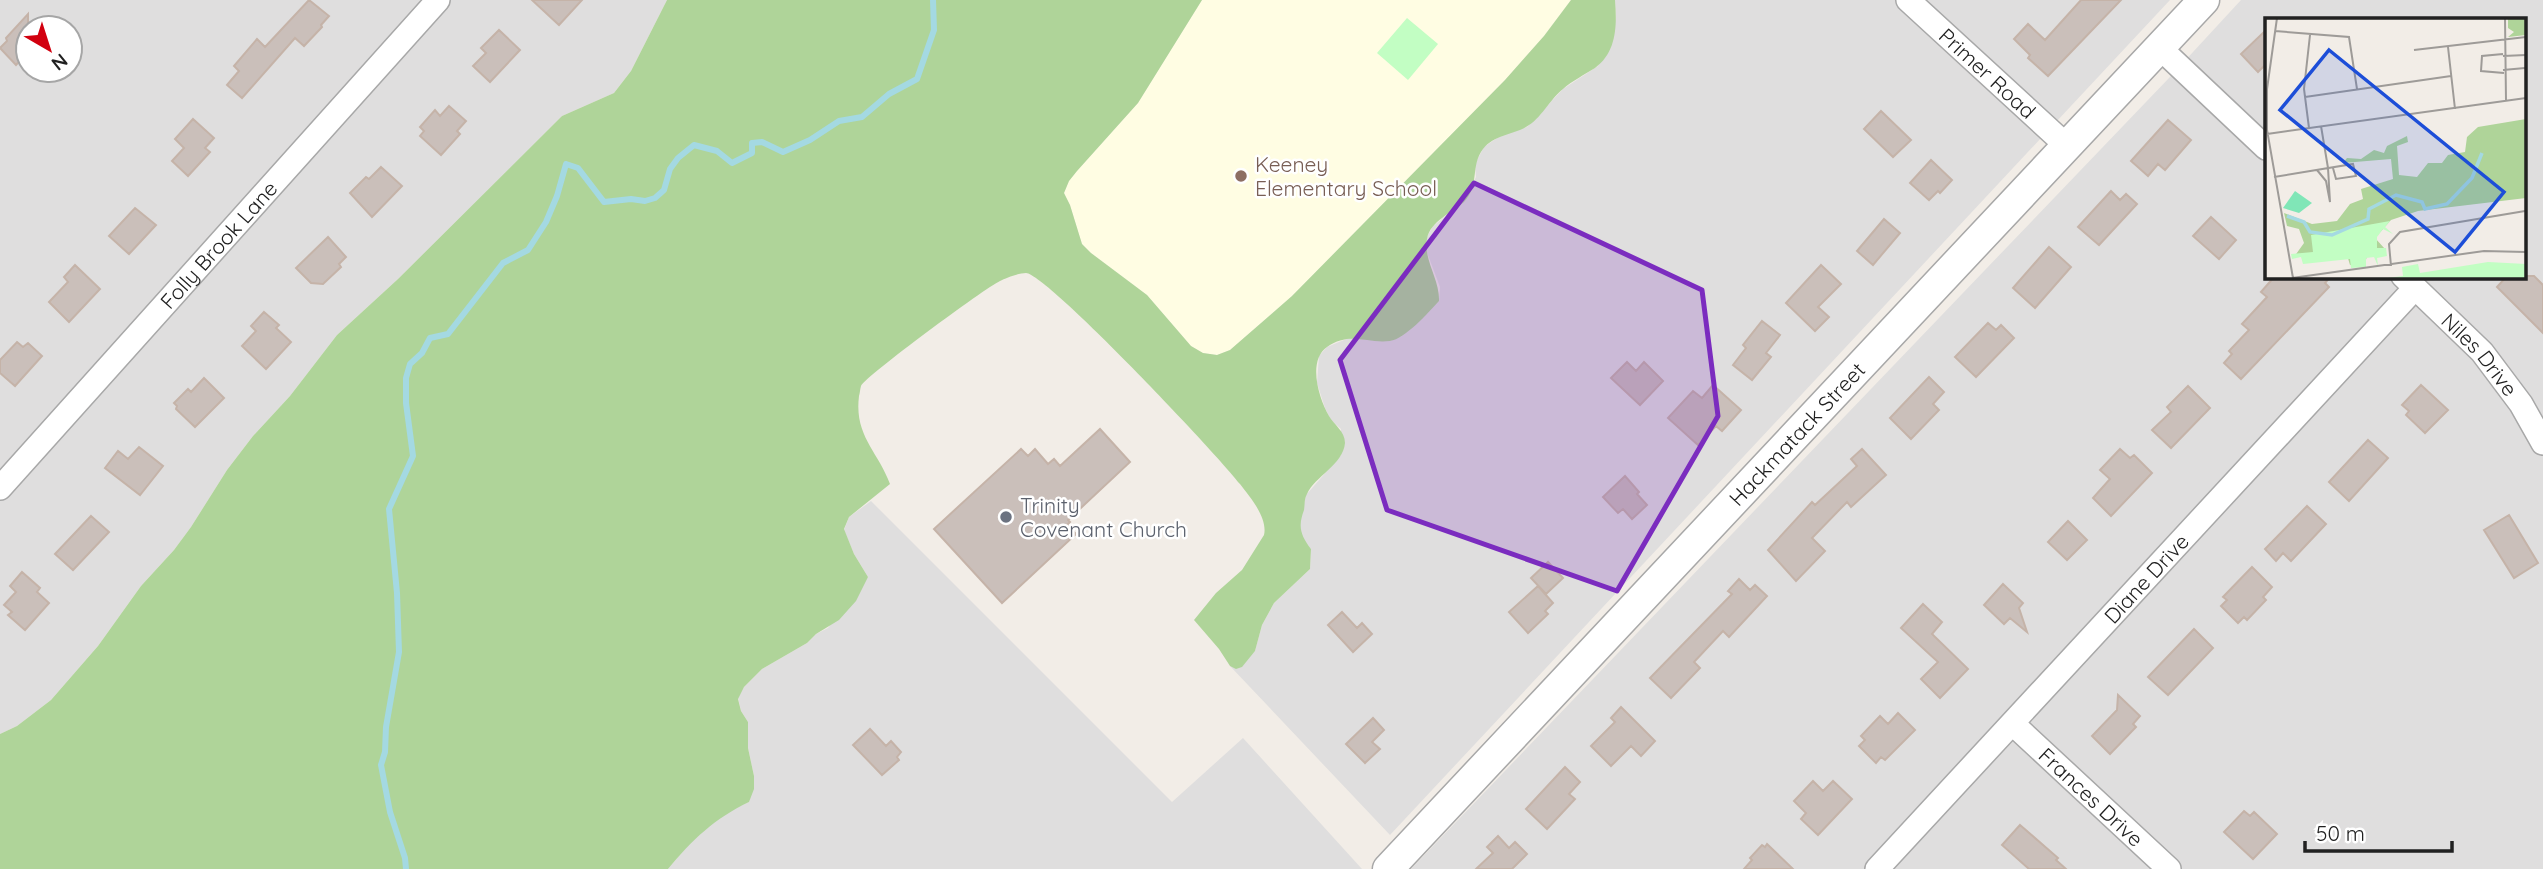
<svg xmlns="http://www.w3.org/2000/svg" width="2543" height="869" font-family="Quicksand,sans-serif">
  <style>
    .residential { fill: #dfdede; fill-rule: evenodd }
    .education { fill: #fffde3 }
    .forest { fill: #afd499 }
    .park { fill: #c2fec3 }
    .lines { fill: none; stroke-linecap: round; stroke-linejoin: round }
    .stream { stroke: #a4d9e2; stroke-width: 6 }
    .building { fill: #cabfba; stroke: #c5b3a8; stroke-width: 2 }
    .minor-casing { stroke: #a8a8a8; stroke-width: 26 }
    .tertiary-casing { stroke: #a8a8a8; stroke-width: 33 }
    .minor { stroke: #fff; stroke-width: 23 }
    .tertiary { stroke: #fff; stroke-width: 30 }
    .marked { fill: #7b2cbf; fill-opacity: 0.2; stroke: #7b2cbf; stroke-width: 5; stroke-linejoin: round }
    .education-dot { fill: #8d6e63; stroke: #fff; stroke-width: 2.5 }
    .worship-dot { fill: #6b7280; stroke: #fff; stroke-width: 2.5 }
    .labels { text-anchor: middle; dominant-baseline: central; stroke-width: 5; stroke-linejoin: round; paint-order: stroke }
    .street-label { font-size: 21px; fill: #212121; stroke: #fff }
    .education-label { font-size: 21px; fill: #785e54; stroke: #fff; text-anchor: start }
    .worship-label { font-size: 21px; fill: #5b616d; stroke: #fff; text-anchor: start }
    .inset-river { fill: none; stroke: #a4d9e2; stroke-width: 3.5 }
    .inset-road { fill: none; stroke: #9e9b98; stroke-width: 2 }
    .view { fill: #1d4ed8; fill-opacity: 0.15; stroke: #1d4ed8; stroke-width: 3.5 }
    .inset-edge { fill: none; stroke: #212121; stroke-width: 3.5 }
  </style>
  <rect width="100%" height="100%" fill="#f2ede7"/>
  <path class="residential" d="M 0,0 L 667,0 L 631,71 L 614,93 L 562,116 L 398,279 L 337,335 L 290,396 L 253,436 L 227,470 L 191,527 L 174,550 L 141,586 L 98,646 L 51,700 L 17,726 L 0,734 ZM 28,28 L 70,28 L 70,70 L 28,70 Z
    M 1615,0 L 2170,0 L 1390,835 L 1230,666 L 1236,668 L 1255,651 L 1262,625 L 1274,603 L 1310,569 L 1311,549 L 1302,538 L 1300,531 L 1300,520 L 1306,495 L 1341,455 L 1341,429 L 1331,420 L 1325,408 L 1317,383 L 1319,356 L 1327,347 L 1351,337 L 1390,341 L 1402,336 L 1439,301 L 1440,287 L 1426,250 L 1427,237 L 1433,226 L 1463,202 L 1476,177 L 1475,164 L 1484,147 L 1500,136 L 1527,127 L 1563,89 L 1598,66 L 1616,18 Z
    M 2241,0 L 2543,0 L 2543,869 L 1411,869 L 2169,78 ZM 2266,19 L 2524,19 L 2524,276 L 2266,276 Z
    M 871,501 L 1172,802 L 1243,738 L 1362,869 L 668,869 L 696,836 L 726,812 L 749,802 L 754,776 L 748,748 L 748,722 L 741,711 L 738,698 L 744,687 L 762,669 L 807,643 L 816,634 L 828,628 L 868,577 L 854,554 L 844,530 L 849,517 Z"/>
  <path class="education" d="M 1202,0 L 1571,0 L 1544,36 L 1505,80 L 1292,296 L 1230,350 L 1217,355 L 1203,353 L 1191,346 L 1147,295 L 1091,253 L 1082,244 L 1070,205 L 1064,193 L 1069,181 L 1077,171 L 1138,103 Z"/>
  <path class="forest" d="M 667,0 L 1202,0 L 1138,103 L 1077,171 L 1069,181 L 1064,193 L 1070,205 L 1082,244 L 1091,253 L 1147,295 L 1191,346 L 1203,353 L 1217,355 L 1230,350 L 1292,296 L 1505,80 L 1544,36 L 1571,0 L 1615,0 C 1617,25 1617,52 1595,68 C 1584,75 1572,81 1563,89 C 1550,99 1541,119 1526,127 C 1512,135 1494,135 1483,149 C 1470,166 1480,185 1464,202 C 1452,213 1430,221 1427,239 C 1423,259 1440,280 1439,301 C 1429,312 1405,339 1390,341 C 1367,344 1350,331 1327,347 C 1307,361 1319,399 1329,416 C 1334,425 1345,431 1345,443 C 1343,465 1315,476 1307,494 C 1304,499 1305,505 1304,510 C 1298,526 1300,535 1311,549 L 1310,569 L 1274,603 L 1262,625 L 1255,651 L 1242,667 L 1236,669 L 1230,666 L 1219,649 L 1194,620 L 1216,593 L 1242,570 L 1264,535 C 1268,518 1250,497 1240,484 C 1219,456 1047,274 1026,273 C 1019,273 1006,278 1000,281 C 985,288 867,375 861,386 C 860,389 860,393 859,396 C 854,436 878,451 890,484 L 849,517 L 844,529 L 854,554 L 868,577 L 856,601 L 839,620 L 816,634 L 807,643 L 762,669 L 744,687 L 738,699 L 741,711 L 748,722 L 748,748 L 754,776 L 754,789 L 749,802 C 715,818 692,840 668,869 L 0,869 L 0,734 L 17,726 L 51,700 L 98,646 L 141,586 L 174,550 L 191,527 L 227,470 L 253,436 L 290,396 L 337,335 L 398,279 L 562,116 L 614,93 L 631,71 Z"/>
  <path class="park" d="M 1407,18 L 1438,44 L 1408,80 L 1377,53 Z"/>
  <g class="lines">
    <path class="stream" d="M 406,869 L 405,858 L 390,812 L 381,765 L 385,752 L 386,727 L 399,652 L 397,593 L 389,509 L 413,456 L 406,403 L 406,378 L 410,364 L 422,353 L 430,338 L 448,334 L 503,263 L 528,250 L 546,222 L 557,196 L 566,164 L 578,168 L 604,202 L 631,199 L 645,201 L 655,198 L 664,190 L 670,169 L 678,158 L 694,145 L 717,151 L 732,163 L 752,153 L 752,143 L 762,142 L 783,152 L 810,140 L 839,121 L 862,117 L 889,94 L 917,79 L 934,30 L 933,0"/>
  </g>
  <path class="building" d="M 309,0 L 329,16 L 321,25 L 322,27 L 304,46 L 295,38 L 242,98 L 227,85 L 239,71 L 234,66 L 257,39 L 265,47 Z
    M 532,0 L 582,0 L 559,25 Z
    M 2081,0 L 2121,0 L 2048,76 L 2028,58 L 2030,55 L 2014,39 L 2028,24 L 2045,40 Z
    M 28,14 L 28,52 L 16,65 L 0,48 L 7,41 L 6,38 Z
    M 499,30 L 520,50 L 490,82 L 473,66 L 486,53 L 481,48 Z
    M 2266,30 L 2266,64 L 2258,72 L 2241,54 Z
    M 449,106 L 466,121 L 457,131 L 460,134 L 441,155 L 420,136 L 424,131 L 420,127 L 435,110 L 440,116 Z
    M 1881,111 L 1911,140 L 1893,157 L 1864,129 Z
    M 193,119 L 214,138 L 205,148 L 210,152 L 188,176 L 172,161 L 184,148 L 175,139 Z
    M 2168,120 L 2191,140 L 2165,170 L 2158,164 L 2148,176 L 2131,161 Z
    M 1931,160 L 1952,180 L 1940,193 L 1938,191 L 1929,200 L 1910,183 Z
    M 381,167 L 402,186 L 372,217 L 350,193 L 366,177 L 369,179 Z
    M 2111,191 L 2120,200 L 2126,194 L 2137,204 L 2099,245 L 2078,227 Z
    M 135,208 L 156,225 L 129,254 L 109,236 Z
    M 2211,217 L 2236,240 L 2219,259 L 2193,236 Z
    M 1884,219 L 1900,233 L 1873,265 L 1857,251 Z
    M 328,237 L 346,257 L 339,264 L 341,267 L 323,284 L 311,283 L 296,268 Z
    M 2049,247 L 2071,267 L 2035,308 L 2013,288 Z
    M 75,265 L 100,289 L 69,322 L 49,302 L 68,282 L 64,277 Z
    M 1821,265 L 1841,284 L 1818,307 L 1829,317 L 1815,331 L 1786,303 Z
    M 2275,276 L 2331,276 L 2325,283 L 2329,287 L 2241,379 L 2224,363 L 2232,354 L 2229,351 L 2249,330 L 2242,324 L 2267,297 L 2261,292 Z
    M 2507,276 L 2534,276 L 2543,285 L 2543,333 L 2497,287 Z
    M 264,312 L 279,325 L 276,328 L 291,342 L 266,369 L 242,346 L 256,331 L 251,326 Z
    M 1762,321 L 1780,335 L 1766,353 L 1771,357 L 1752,380 L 1733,365 L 1746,348 L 1743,345 Z
    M 1988,323 L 1996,330 L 2001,325 L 2014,338 L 1976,377 L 1955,357 Z
    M 17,342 L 23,347 L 28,343 L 42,356 L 15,386 L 0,373 L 0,360 Z
    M 1627,362 L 1636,371 L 1644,362 L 1663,381 L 1640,405 L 1611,378 Z
    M 1929,377 L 1944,392 L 1933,404 L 1939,410 L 1911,439 L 1890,418 Z
    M 204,378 L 224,398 L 195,427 L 176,409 L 177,406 L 174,403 L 188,389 L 191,392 Z
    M 1713,385 L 1741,410 L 1722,431 L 1716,426 L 1698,445 L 1668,418 L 1693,391 L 1702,398 Z
    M 2421,385 L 2448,410 L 2425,433 L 2406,415 L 2409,411 L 2402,405 Z
    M 2188,386 L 2210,408 L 2171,448 L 2152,430 L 2171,412 L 2167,407 Z
    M 1100,429 L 1130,462 L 1068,520 L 1070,522 L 1067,525 L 1076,534 L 1002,603 L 934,529 L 1021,449 L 1028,456 L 1035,449 L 1048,464 L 1054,459 L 1060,466 Z
    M 2368,440 L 2388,458 L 2349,501 L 2329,482 Z
    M 139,447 L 163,466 L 140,495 L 105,468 L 118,451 L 128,459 Z
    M 1862,449 L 1886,475 L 1851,507 L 1847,502 L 1812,538 L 1825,551 L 1796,581 L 1768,550 L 1812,502 L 1815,505 L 1857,466 L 1851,459 Z
    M 2120,449 L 2130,458 L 2134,455 L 2152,473 L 2111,516 L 2093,498 L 2110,479 L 2100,470 Z
    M 1625,476 L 1639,492 L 1637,494 L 1647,505 L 1632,519 L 1623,509 L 1618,513 L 1603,497 Z
    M 2307,506 L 2326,524 L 2291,561 L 2283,553 L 2276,561 L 2265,549 Z
    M 2509,515 L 2538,563 L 2514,578 L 2484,530 Z
    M 91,516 L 109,532 L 73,570 L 55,554 Z
    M 2068,521 L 2087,540 L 2067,560 L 2048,542 Z
    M 1548,562 L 1563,578 L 1546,594 L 1531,578 Z
    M 2252,567 L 2272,587 L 2263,597 L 2266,600 L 2247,620 L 2244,617 L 2238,623 L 2221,606 L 2227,600 L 2223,597 Z
    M 22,572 L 40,588 L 37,592 L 49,603 L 25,630 L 8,615 L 12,612 L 4,605 L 16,592 L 10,586 Z
    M 1739,579 L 1750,590 L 1755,585 L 1767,596 L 1729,637 L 1723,631 L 1694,662 L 1700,668 L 1671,698 L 1650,678 L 1732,594 L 1728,591 Z
    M 2003,584 L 2023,603 L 2019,608 L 2027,632 L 2010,618 L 2004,624 L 1984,605 Z
    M 1538,586 L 1553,603 L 1545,611 L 1548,614 L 1528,633 L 1509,612 Z
    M 1923,604 L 1942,622 L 1932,634 L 1968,669 L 1940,698 L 1921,679 L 1938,662 L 1901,628 Z
    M 1342,612 L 1357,628 L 1362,623 L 1372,634 L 1353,652 L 1328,625 Z
    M 2194,629 L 2213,648 L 2168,695 L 2148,677 Z
    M 2118,695 L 2140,716 L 2133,724 L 2136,727 L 2110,754 L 2092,736 L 2117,710 Z
    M 1621,707 L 1655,741 L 1641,756 L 1631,746 L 1611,766 L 1591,746 L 1615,722 L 1611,718 Z
    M 1898,713 L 1915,730 L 1885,760 L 1881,757 L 1876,763 L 1859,746 L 1865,740 L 1861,736 L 1880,716 L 1888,724 Z
    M 1373,718 L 1384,730 L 1372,742 L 1380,749 L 1365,763 L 1346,744 Z
    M 870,729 L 886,746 L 891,741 L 901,752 L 897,757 L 899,760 L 882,775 L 853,745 Z
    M 1565,767 L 1580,782 L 1569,794 L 1575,799 L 1547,829 L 1526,809 Z
    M 1813,781 L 1823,791 L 1833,781 L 1852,799 L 1818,835 L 1801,819 L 1806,813 L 1794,801 Z
    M 2244,811 L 2250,816 L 2254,812 L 2277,834 L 2253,859 L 2224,832 Z
    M 2020,825 L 2058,858 L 2056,860 L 2066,869 L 2029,869 L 2002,845 Z
    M 1498,836 L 1509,848 L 1515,842 L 1527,854 L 1512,869 L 1476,869 L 1493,853 L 1487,847 Z
    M 1767,844 L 1793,869 L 1744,869 L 1752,860 L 1750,858 L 1762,845 L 1765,847 Z"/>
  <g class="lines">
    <g class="minor-casing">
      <g id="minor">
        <path id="s1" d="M 1908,0 L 2067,146"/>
        <path d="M 2160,48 L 2266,148"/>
        <path id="s2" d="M 2403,276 L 2482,352 L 2521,404 L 2543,443"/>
        <path id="s3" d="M 0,488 L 438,0"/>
        <path id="s4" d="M 2013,724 L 2169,869"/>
        <path id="s5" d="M 1877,869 L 2415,288"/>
      </g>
    </g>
    <g class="tertiary-casing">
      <g id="tertiary">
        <path id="s6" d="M 1388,869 L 2204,0"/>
      </g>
    </g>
    <use href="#minor" class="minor"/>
    <use href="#tertiary" class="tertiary"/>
  </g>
  <path class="marked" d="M 1474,183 L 1702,290 L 1718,416 L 1617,591 L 1387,510 L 1340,360 Z"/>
  <circle class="education-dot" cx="1241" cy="176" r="7"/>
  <circle class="worship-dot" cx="1006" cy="517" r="7"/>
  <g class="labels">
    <g class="street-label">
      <text stroke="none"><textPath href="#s1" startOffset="108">Primer Road</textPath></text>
      <text stroke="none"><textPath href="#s3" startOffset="327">Folly Brook Lane</textPath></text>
      <text stroke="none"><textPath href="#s2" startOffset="110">Niles Drive</textPath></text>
      <text stroke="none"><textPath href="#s6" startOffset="597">Hackmatack Street</textPath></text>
      <text stroke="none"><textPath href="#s5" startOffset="396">Diane Drive</textPath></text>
      <text stroke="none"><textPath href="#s4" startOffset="107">Frances Drive</textPath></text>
    </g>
    <g class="education-label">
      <text x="1255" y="164">Keeney<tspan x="1255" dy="24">Elementary School</tspan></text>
    </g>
    <g class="worship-label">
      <text x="1020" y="505">Trinity<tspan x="1020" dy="24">Covenant Church</tspan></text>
    </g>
  </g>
  <g transform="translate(2265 18)">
    <rect width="261" height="261" fill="#f2ede7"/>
    <path d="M 243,0 L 261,0 L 261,17 L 243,19 L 249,14 L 243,10 ZM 261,101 L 261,180 L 153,193 L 126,202 L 110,220 L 120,231 L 103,235 L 100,245 L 85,247 L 82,237 L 29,239 L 39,225 L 34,211 L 22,208 L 19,195 L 47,206 L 72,203 L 85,186 L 98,181 L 96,171 L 128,161 L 126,141 L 78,145 L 82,140 L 96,141 L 109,132 L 119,135 L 122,128 L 142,118 L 143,124 L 132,128 L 134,157 L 152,159 L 163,145 L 177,145 L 183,137 L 200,134 L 202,119 L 213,109 Z" fill="#afd499"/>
    <path d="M 125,203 L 120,209 L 128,216 L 118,211 L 112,219 L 112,230 L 121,230 L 122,238 L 112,240 L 113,248 L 109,239 L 101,240 L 101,249 L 86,250 L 85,241 L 38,246 L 36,239 L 27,241 L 26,236 L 48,234 L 46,217 ZM 223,244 L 261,246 L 261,260 L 123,260 L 138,258 L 137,249 L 153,246 L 155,255 Z" fill="#c2fec3"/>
    <path d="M 30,173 L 47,185 L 34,195 L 18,190 Z" fill="#80e6b7"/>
    <path class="inset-river" d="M 22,198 L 39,204 L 45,214 L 67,217 L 103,201 L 104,191 L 131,177 L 157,184 L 160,191 L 182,186 L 207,160 L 217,135"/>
    <path class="inset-road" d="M 12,0 L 2,71 L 2,112 L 28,260M 240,0 L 241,83M 10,13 L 84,19 L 92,71M 183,29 L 190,91M 149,32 L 261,19M 238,36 L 217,38 L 216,53 L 239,55M 238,38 L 261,37M 238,52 L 260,50M 40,79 L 186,58M 56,108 L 63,150M 44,110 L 39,71 L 45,17M 2,116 L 261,80M 52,152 L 61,163 L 65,184 L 63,150M 9,159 L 88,146 L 91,158 L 71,161 L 68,150M 126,248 L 124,226 L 135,214 L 260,193M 27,260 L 219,233 L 261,234"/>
    <path class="view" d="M 64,32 L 239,174 L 190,234 L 15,92 Z"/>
    <rect width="261" height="261" class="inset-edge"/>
  </g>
  <g transform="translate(49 49) rotate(141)"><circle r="33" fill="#ffffff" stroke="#a6a6a6" stroke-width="2"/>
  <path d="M0-5L12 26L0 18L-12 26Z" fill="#d2000f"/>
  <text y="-10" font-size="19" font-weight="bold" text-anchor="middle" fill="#212121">N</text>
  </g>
  <path d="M2305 841v10h147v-10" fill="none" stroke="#212121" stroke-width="3.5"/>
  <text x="2316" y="841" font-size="21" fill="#212121" stroke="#ffffff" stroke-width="5" paint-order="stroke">50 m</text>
</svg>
